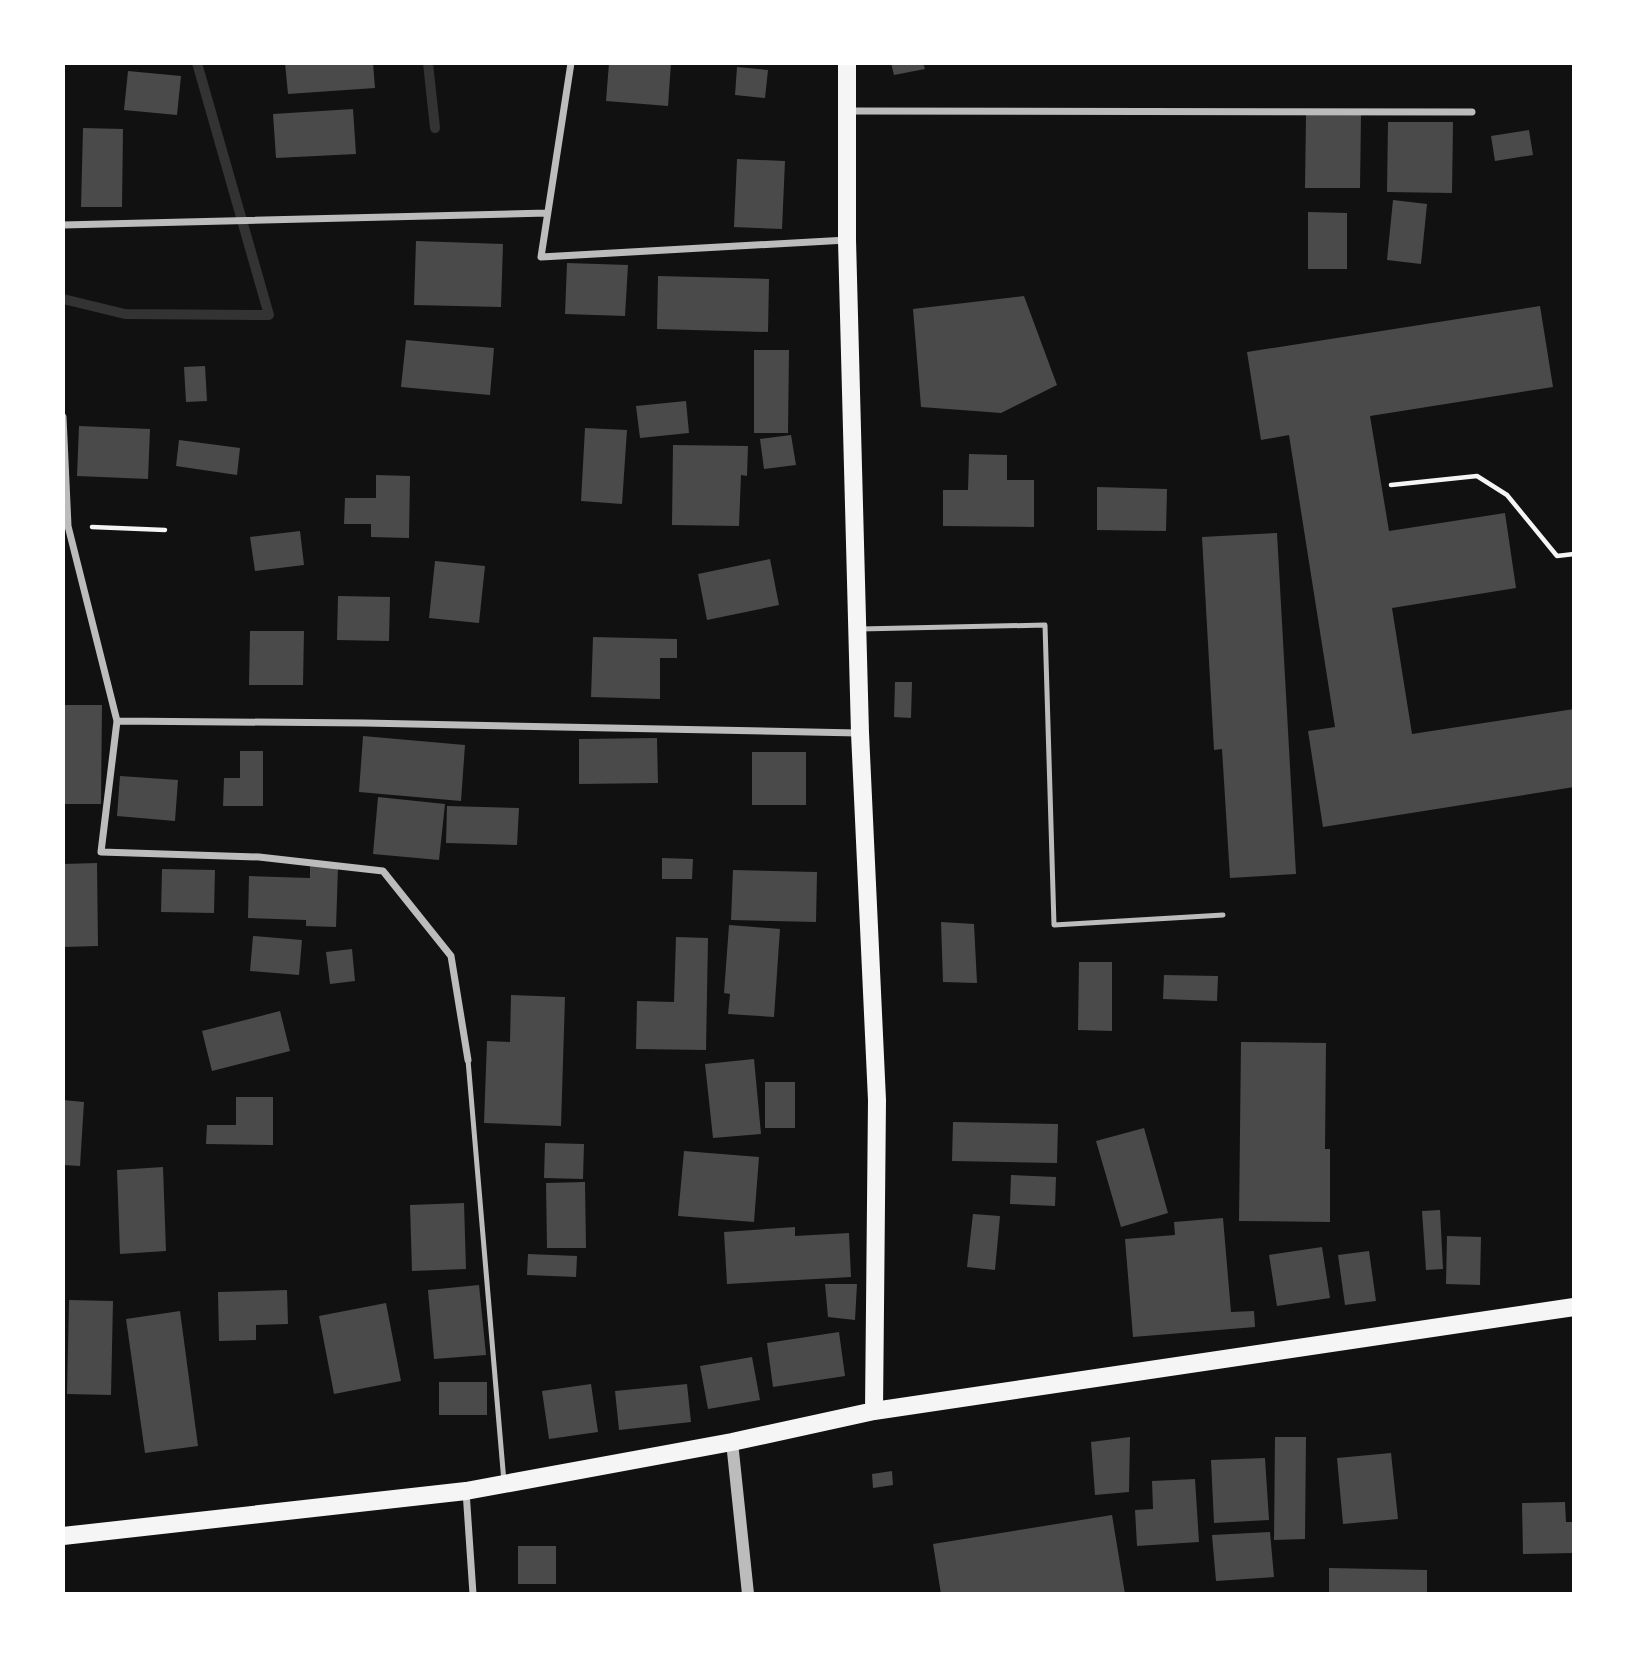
<svg xmlns="http://www.w3.org/2000/svg" width="1637" height="1657" font-family="'Fira Sans',sans-serif">
  <style>
    .lines { fill: none; stroke-linecap: round; stroke-linejoin: round }
    .stream { stroke: #333; stroke-width: 10 }
    .building { fill: #4a4a4a }
    .path { stroke: #f5f5f5; stroke-width: 4.5 }
    .service { stroke: #bcbcbc; stroke-width: 5 }
    .minor { stroke: #bcbcbc; stroke-width: 7 }
    .tertiary { stroke: #bcbcbc; stroke-width: 12 }
    .primary { stroke: #f5f5f5; stroke-width: 18 }
  </style>
  <rect width="100%" height="100%" fill="#111"/>
  <g class="lines">
    <path class="stream" d="M 428,63 L 435,128
      M 63,299 L 125,314 L 269,315 L 197,63"/>
  </g>
  <path class="building" d="M 285,63 L 373,63 L 375,88 L 288,94 Z
    M 609,63 L 671,63 L 668,106 L 606,101 Z
    M 891,63 L 923,63 L 925,69 L 894,75 Z
    M 737,67 L 768,70 L 765,98 L 735,95 Z
    M 128,71 L 181,76 L 177,115 L 124,110 Z
    M 353,109 L 356,154 L 276,158 L 273,114 Z
    M 1306,114 L 1361,115 L 1360,188 L 1305,188 Z
    M 1388,122 L 1453,122 L 1452,193 L 1387,192 Z
    M 83,128 L 123,129 L 122,207 L 81,207 Z
    M 1529,130 L 1533,155 L 1495,161 L 1491,136 Z
    M 737,159 L 785,161 L 782,229 L 734,227 Z
    M 1393,200 L 1427,204 L 1421,264 L 1387,260 Z
    M 1308,212 L 1347,213 L 1347,269 L 1308,269 Z
    M 416,241 L 503,244 L 501,307 L 414,305 Z
    M 567,263 L 628,265 L 625,316 L 565,314 Z
    M 658,276 L 769,279 L 768,332 L 657,329 Z
    M 1024,296 L 1057,385 L 1001,413 L 921,407 L 913,309 Z
    M 1540,306 L 1553,387 L 1370,416 L 1389,531 L 1505,513 L 1516,588 L 1392,608 L 1412,734 L 1574,709 L 1574,787 L 1323,827 L 1308,731 L 1335,727 L 1289,435 L 1261,440 L 1247,352 Z
    M 406,340 L 494,348 L 490,395 L 401,387 Z
    M 754,350 L 789,350 L 788,433 L 754,433 Z
    M 205,366 L 207,401 L 186,402 L 184,367 Z
    M 686,401 L 689,433 L 640,438 L 636,406 Z
    M 79,426 L 150,429 L 148,479 L 77,476 Z
    M 585,428 L 627,430 L 622,504 L 581,501 Z
    M 791,435 L 796,465 L 764,469 L 760,439 Z
    M 179,440 L 240,448 L 237,475 L 176,466 Z
    M 673,445 L 748,446 L 747,476 L 741,475 L 739,526 L 672,525 Z
    M 969,454 L 1007,455 L 1007,480 L 1034,480 L 1034,527 L 943,526 L 943,490 L 968,490 Z
    M 376,475 L 410,476 L 409,538 L 371,537 L 371,524 L 344,524 L 345,498 L 376,498 Z
    M 1097,487 L 1167,489 L 1166,531 L 1097,530 Z
    M 300,531 L 304,565 L 255,571 L 250,537 Z
    M 1277,533 L 1296,874 L 1230,878 L 1222,749 L 1214,750 L 1202,537 Z
    M 770,559 L 779,605 L 707,620 L 698,574 Z
    M 435,561 L 485,566 L 479,623 L 429,618 Z
    M 338,596 L 390,597 L 389,641 L 337,640 Z
    M 250,631 L 304,631 L 303,685 L 249,685 Z
    M 593,637 L 677,639 L 677,658 L 660,658 L 660,699 L 591,697 Z
    M 895,682 L 912,682 L 911,718 L 894,717 Z
    M 63,705 L 102,705 L 101,804 L 63,804 Z
    M 363,736 L 465,745 L 461,801 L 359,792 Z
    M 657,738 L 658,783 L 579,784 L 579,739 Z
    M 240,751 L 263,751 L 263,806 L 223,806 L 224,778 L 240,778 Z
    M 752,752 L 806,752 L 806,805 L 752,805 Z
    M 120,776 L 178,780 L 175,821 L 117,816 Z
    M 378,797 L 445,804 L 439,860 L 373,854 Z
    M 447,806 L 519,808 L 517,845 L 446,843 Z
    M 662,858 L 693,859 L 692,879 L 662,879 Z
    M 97,863 L 98,946 L 63,947 L 63,864 Z
    M 310,866 L 338,867 L 336,927 L 306,926 L 306,920 L 248,918 L 249,876 L 310,878 Z
    M 162,869 L 215,870 L 214,913 L 161,912 Z
    M 733,870 L 817,872 L 816,922 L 731,920 Z
    M 941,922 L 974,924 L 977,983 L 943,982 Z
    M 729,925 L 780,929 L 774,1017 L 728,1014 L 730,994 L 724,993 Z
    M 253,936 L 302,940 L 299,975 L 250,971 Z
    M 676,937 L 708,938 L 706,1050 L 636,1049 L 637,1001 L 674,1002 Z
    M 352,949 L 355,981 L 330,984 L 326,952 Z
    M 1079,962 L 1112,962 L 1112,1031 L 1078,1030 Z
    M 1164,975 L 1218,976 L 1217,1001 L 1163,999 Z
    M 511,995 L 565,997 L 561,1126 L 484,1123 L 487,1041 L 510,1042 Z
    M 280,1011 L 290,1051 L 212,1071 L 202,1031 Z
    M 1241,1042 L 1326,1043 L 1325,1149 L 1330,1149 L 1330,1222 L 1239,1221 Z
    M 754,1059 L 761,1134 L 713,1138 L 705,1064 Z
    M 765,1082 L 795,1082 L 795,1128 L 765,1128 Z
    M 236,1097 L 273,1097 L 273,1145 L 206,1144 L 207,1125 L 236,1125 Z
    M 63,1100 L 84,1102 L 80,1166 L 63,1165 Z
    M 953,1122 L 1058,1124 L 1057,1163 L 952,1161 Z
    M 1144,1128 L 1168,1213 L 1121,1227 L 1096,1141 Z
    M 545,1143 L 584,1144 L 583,1179 L 544,1178 Z
    M 684,1151 L 759,1157 L 754,1222 L 678,1216 Z
    M 163,1167 L 166,1251 L 120,1254 L 117,1170 Z
    M 1011,1175 L 1056,1177 L 1055,1206 L 1010,1204 Z
    M 585,1182 L 586,1248 L 547,1248 L 546,1183 Z
    M 464,1203 L 466,1269 L 412,1271 L 410,1205 Z
    M 1440,1210 L 1443,1269 L 1426,1270 L 1422,1211 Z
    M 973,1214 L 1000,1216 L 995,1270 L 967,1267 Z
    M 1223,1218 L 1231,1312 L 1254,1311 L 1255,1327 L 1133,1337 L 1125,1239 L 1175,1235 L 1174,1222 Z
    M 795,1227 L 795,1236 L 849,1233 L 851,1277 L 727,1284 L 724,1232 Z
    M 1447,1236 L 1481,1237 L 1480,1285 L 1446,1284 Z
    M 1322,1247 L 1330,1298 L 1277,1306 L 1269,1255 Z
    M 1369,1251 L 1376,1301 L 1345,1305 L 1338,1255 Z
    M 528,1254 L 577,1256 L 576,1277 L 527,1275 Z
    M 825,1284 L 857,1284 L 855,1320 L 828,1317 Z
    M 479,1285 L 486,1355 L 434,1359 L 428,1290 Z
    M 287,1290 L 288,1324 L 256,1325 L 256,1340 L 219,1341 L 218,1292 Z
    M 69,1300 L 113,1301 L 111,1395 L 67,1394 Z
    M 386,1303 L 401,1381 L 334,1394 L 319,1316 Z
    M 180,1311 L 198,1446 L 145,1453 L 126,1319 Z
    M 839,1332 L 845,1376 L 773,1387 L 767,1343 Z
    M 752,1357 L 760,1400 L 708,1409 L 700,1366 Z
    M 439,1382 L 487,1382 L 487,1415 L 439,1415 Z
    M 591,1384 L 598,1432 L 549,1439 L 542,1391 Z
    M 687,1384 L 691,1422 L 619,1430 L 615,1391 Z
    M 1130,1437 L 1129,1492 L 1095,1495 L 1091,1442 Z
    M 1275,1437 L 1306,1437 L 1305,1539 L 1274,1540 Z
    M 1391,1453 L 1398,1519 L 1343,1524 L 1337,1458 Z
    M 1265,1458 L 1269,1520 L 1214,1523 L 1211,1460 Z
    M 892,1471 L 893,1485 L 873,1488 L 872,1474 Z
    M 1195,1479 L 1199,1542 L 1137,1546 L 1135,1510 L 1153,1509 L 1152,1481 Z
    M 1565,1502 L 1566,1522 L 1574,1522 L 1574,1553 L 1523,1554 L 1522,1503 Z
    M 1112,1515 L 1125,1594 L 941,1594 L 933,1544 Z
    M 1270,1532 L 1274,1577 L 1216,1581 L 1212,1535 Z
    M 518,1546 L 556,1546 L 556,1584 L 518,1584 Z
    M 1329,1568 L 1427,1570 L 1427,1594 L 1329,1594 Z"/>
  <g class="lines">
    <path class="path" d="M 1391,485 L 1477,476 L 1507,495 L 1557,556 L 1574,554
      M 92,527 L 165,530"/>
    <path class="service" d="M 860,629 L 1045,625 L 1054,925 L 1223,915
      M 468,1060 L 504,1482"/>
    <path class="minor" d="M 571,63 L 541,257 L 847,240
      M 849,111 L 1472,112
      M 63,225 L 547,213
      M 63,417 L 68,526 L 117,721 L 101,852 L 259,857 L 383,871 L 451,956 L 468,1060
      M 117,721 L 364,723 L 858,733
      M 466,1491 L 473,1594"/>
    <path class="tertiary" d="M 732,1442 L 748,1594"/>
    <path class="primary" d="M 847,63 L 847,240 L 860,733 L 877,1100 L 874,1411
      M 63,1536 L 466,1491 L 732,1442 L 874,1411 L 1574,1307"/>
  </g>
  <rect width="1637" height="1657" fill="none" stroke="#ffffff" stroke-width="130"/>
</svg>
